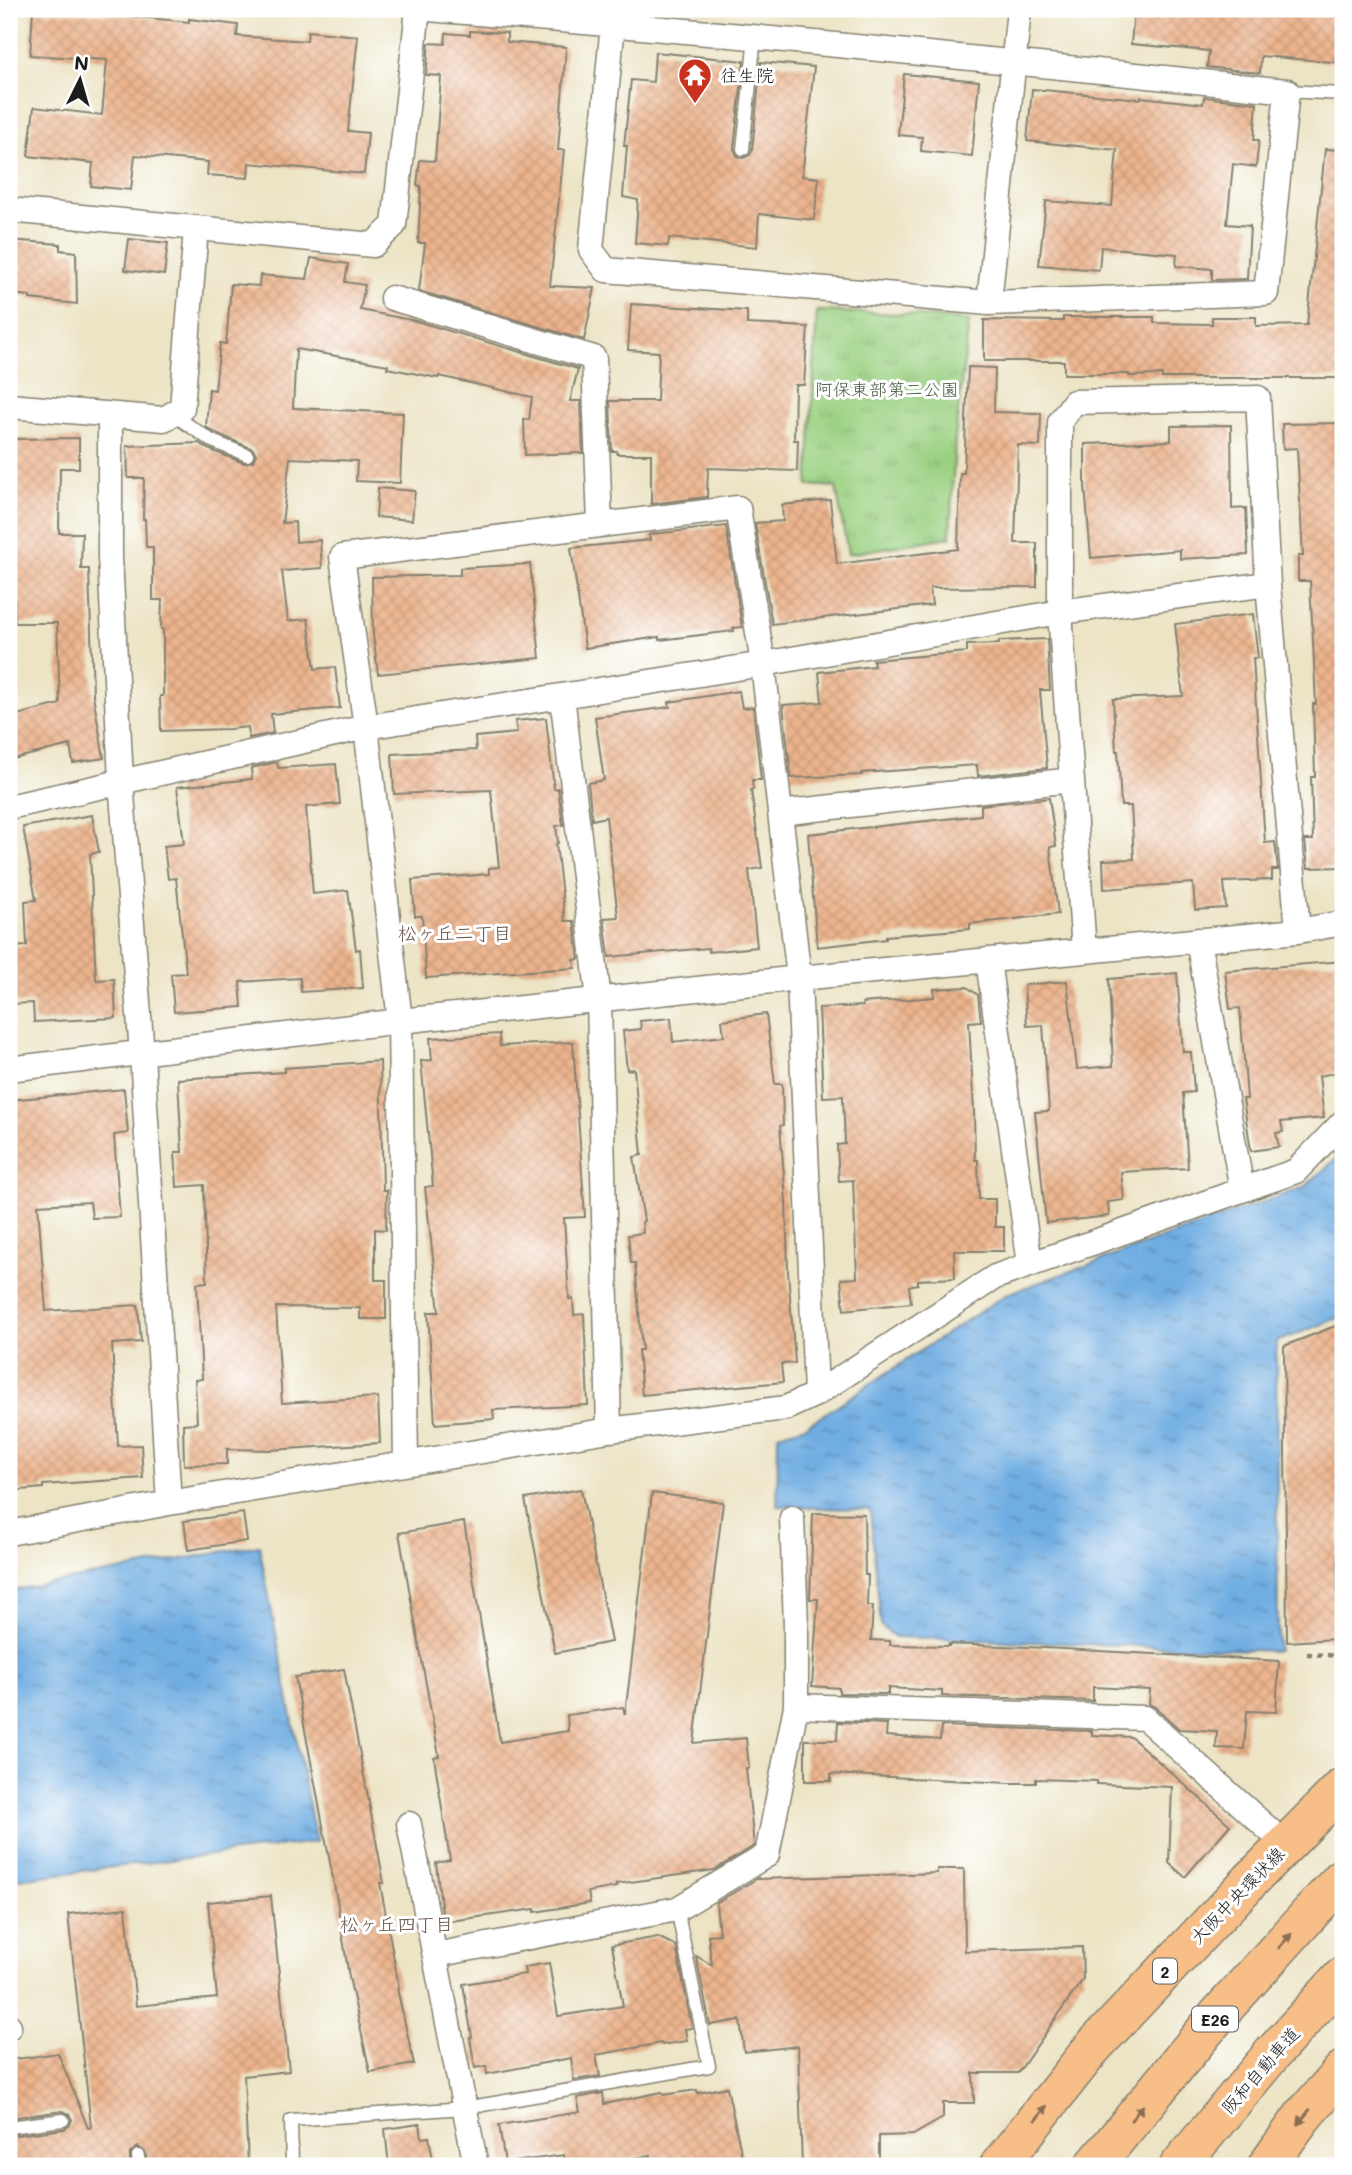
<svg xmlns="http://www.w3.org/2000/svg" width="1352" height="2175" font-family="Mali,'Klee One',sans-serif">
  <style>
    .grass { fill: url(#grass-tufts); stroke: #5c764f; stroke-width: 2 }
    .water { fill: url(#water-ripples); stroke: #46647f; stroke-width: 2 }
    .building { fill: url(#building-cross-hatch) }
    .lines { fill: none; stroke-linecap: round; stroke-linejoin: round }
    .service-casing { stroke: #848070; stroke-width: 15 }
    .minor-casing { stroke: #848070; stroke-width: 27 }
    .primary-casing { stroke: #848070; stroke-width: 41 }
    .motorway-casing { stroke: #848070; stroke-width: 41 }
    .path { stroke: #848070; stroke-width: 4.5; stroke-dasharray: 5 5; stroke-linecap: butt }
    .service { stroke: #fff; stroke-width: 12 }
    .minor { stroke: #fff; stroke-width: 24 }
    .primary { stroke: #f7be87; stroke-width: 38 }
    .motorway { stroke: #f7be87; stroke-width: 38 }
    .oneway { fill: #8a6d52 }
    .labels { text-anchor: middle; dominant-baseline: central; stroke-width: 6; stroke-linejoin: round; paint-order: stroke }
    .shield { fill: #fff; stroke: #606060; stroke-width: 2 }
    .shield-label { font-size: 16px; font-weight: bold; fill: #1c1c1c }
    .poi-label { font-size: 18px; fill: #1c1c1c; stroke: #fff; text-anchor: start }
    .park-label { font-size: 18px; fill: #485b40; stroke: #fff }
    .street-label { font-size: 18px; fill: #1c1c1c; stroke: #fff }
    .neighbourhood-label { font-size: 19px; fill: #655144; stroke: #fff }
  </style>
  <defs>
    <pattern id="grass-tufts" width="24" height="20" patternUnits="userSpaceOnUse" patternTransform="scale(1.75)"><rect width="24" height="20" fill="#9bd182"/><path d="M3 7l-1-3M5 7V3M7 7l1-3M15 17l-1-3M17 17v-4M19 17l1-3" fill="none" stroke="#85b370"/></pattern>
    <pattern id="water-ripples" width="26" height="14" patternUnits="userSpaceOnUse" patternTransform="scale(1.75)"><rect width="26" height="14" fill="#70ade2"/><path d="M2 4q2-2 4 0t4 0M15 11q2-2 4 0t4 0" fill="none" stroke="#5b8cb6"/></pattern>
    <pattern id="building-cross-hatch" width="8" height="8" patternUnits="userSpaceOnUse" patternTransform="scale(1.75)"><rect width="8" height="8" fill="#ecb48d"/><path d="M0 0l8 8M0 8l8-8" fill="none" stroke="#ca9a79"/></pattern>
  </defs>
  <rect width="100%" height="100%" fill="#fff"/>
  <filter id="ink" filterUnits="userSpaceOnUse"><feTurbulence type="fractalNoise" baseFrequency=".0143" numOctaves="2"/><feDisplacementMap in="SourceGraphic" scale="14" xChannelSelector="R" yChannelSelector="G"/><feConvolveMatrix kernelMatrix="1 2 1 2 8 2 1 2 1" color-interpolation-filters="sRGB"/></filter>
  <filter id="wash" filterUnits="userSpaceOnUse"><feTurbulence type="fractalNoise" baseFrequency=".00686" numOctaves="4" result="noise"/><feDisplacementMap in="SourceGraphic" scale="28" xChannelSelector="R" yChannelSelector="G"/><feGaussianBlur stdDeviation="1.57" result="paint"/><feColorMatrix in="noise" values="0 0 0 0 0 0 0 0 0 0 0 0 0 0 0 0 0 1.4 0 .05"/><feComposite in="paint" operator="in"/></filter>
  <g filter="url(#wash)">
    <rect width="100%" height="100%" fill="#ece4c5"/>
    <path class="grass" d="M 817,311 L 905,314 L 969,321 L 955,438 L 950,537 L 848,554 L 836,487 L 808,485 Z"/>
    <path class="water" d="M 1343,1152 L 1343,1316 L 1276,1342 L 1278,1651 L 895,1637 L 881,1626 L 870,1510 L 777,1506 L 778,1434 L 806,1426 L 1007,1294 L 1305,1187 Z
      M 259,1545 L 316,1842 L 9,1880 L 9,1591 Z"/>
    <g id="blocks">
      <path class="building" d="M 1134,9 L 1343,9 L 1343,63 L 1261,56 L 1260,73 L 1207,67 L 1209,51 L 1131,44 Z
        M 33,11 L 117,15 L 189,22 L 189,19 L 238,25 L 237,36 L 307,41 L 308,31 L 358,36 L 348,131 L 368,133 L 364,174 L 249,163 L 248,178 L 207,175 L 208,162 L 135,155 L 131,190 L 91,186 L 93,163 L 28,156 L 34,107 L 102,115 L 107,60 L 30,55 Z
        M 470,31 L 507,33 L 507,42 L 566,47 L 558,150 L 564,150 L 550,286 L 595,288 L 584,340 L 419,291 L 425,243 L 418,243 L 421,186 L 417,185 L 420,160 L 435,161 L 441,76 L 426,75 L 429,43 L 445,44 L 446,33 L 470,35 Z
        M 655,52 L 744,61 L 734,148 L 737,156 L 743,158 L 750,155 L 752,150 L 761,62 L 814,67 L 802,176 L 819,178 L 814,220 L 759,214 L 757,247 L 669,238 L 668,246 L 635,243 L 638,200 L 623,197 L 627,146 L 624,146 L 631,80 L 653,82 Z
        M 904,74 L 979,81 L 972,156 L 921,151 L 922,137 L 898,135 Z
        M 1032,89 L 1140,99 L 1141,97 L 1203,104 L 1204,97 L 1257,103 L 1254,140 L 1259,140 L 1256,167 L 1233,164 L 1227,224 L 1250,226 L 1247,279 L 1212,280 L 1212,269 L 1176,266 L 1177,254 L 1101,247 L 1099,270 L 1039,265 L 1046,201 L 1112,206 L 1117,150 L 1027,141 Z
        M 1325,149 L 1343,150 L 1343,378 L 1162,378 L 1162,375 L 1129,376 L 1129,374 L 1064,374 L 1064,361 L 984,361 L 984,320 L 1063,321 L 1063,317 L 1154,317 L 1154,323 L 1212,324 L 1212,317 L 1256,317 L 1256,326 L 1307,325 Z
        M 129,239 L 168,243 L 164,275 L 125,270 Z
        M 9,240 L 60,244 L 60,250 L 76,252 L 77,304 L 30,299 L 30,296 L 9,294 Z
        M 311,258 L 348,264 L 345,282 L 365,285 L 360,310 L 416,321 L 578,369 L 570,401 L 581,401 L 583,453 L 525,455 L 524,419 L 529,420 L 532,397 L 439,376 L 438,378 L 387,368 L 388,365 L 296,349 L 293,408 L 403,413 L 400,483 L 356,481 L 357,461 L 290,458 L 282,523 L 295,522 L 296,542 L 320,540 L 322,568 L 282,571 L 288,621 L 308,619 L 315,669 L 335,667 L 340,708 L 271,714 L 273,733 L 249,738 L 248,727 L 230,729 L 161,731 L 160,696 L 163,696 L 163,630 L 161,629 L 162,600 L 153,600 L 153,547 L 146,547 L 145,519 L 143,519 L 144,478 L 128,478 L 127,446 L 199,443 L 208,449 L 244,463 L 253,461 L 256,454 L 253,449 L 216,433 L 206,427 L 209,389 L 215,390 L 220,343 L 226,344 L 231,284 L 259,286 L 260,275 L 307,279 Z
        M 631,304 L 747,311 L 747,324 L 808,327 L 804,385 L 795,385 L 794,440 L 798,440 L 797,471 L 708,468 L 707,497 L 651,504 L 651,454 L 617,454 L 617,451 L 612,451 L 610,401 L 657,401 L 659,352 L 628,350 Z
        M 968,367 L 995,368 L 994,412 L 1041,413 L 1040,446 L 1018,445 L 1015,543 L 1037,543 L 1037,587 L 930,588 L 932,605 L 772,624 L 755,523 L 783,521 L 782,505 L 830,500 L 837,564 L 958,549 L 960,473 L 964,473 Z
        M 1343,423 L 1343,867 L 1308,868 L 1305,840 L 1313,840 L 1311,777 L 1315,777 L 1313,704 L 1316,704 L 1310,581 L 1298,581 L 1298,556 L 1303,556 L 1297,448 L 1283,449 L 1282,424 Z
        M 1231,425 L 1232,509 L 1246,508 L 1248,555 L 1180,559 L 1180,550 L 1091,558 L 1085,486 L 1085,444 L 1171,441 L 1171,426 Z
        M 79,438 L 79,468 L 60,468 L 59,533 L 82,533 L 81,569 L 89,569 L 93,695 L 104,758 L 73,763 L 70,745 L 9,760 L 9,717 L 60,704 L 57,623 L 15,623 L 14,558 L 9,558 L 9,439 Z
        M 378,488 L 415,491 L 412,520 L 376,517 Z
        M 726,526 L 742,627 L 733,628 L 734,631 L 659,640 L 659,637 L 585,648 L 571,548 L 650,540 L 649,535 L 652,534 Z
        M 530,564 L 540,658 L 378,674 L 373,635 L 372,577 L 460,575 L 460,568 Z
        M 1253,614 L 1258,658 L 1253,658 L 1265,843 L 1275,842 L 1278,870 L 1272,870 L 1272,880 L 1224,882 L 1226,908 L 1195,910 L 1193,883 L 1104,889 L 1103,860 L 1134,859 L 1131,806 L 1121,806 L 1118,751 L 1116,751 L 1113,699 L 1183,696 L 1175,624 Z
        M 1047,639 L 1050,690 L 1040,690 L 1047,768 L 978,776 L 977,765 L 861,773 L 862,775 L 791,778 L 783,705 L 822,702 L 819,672 L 874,666 L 873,660 L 967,652 L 967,645 L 999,644 L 999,641 Z
        M 739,691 L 742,708 L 753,707 L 761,780 L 752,780 L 753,790 L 751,790 L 762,868 L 749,870 L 757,947 L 709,952 L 708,948 L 609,957 L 604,918 L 618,917 L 606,817 L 592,820 L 588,783 L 604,780 L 595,717 L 670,707 L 669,702 Z
        M 546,718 L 554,789 L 558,788 L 563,825 L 556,826 L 558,843 L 556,844 L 565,921 L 574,921 L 579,959 L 574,960 L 575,968 L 426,978 L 422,916 L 415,916 L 412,880 L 489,874 L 489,868 L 499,867 L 491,790 L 394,794 L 392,754 L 476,750 L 475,737 L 517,733 L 515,721 Z
        M 277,762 L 278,768 L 336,764 L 340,804 L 306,807 L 313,894 L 348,890 L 356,950 L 360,949 L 363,988 L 301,992 L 300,978 L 240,982 L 242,1007 L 174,1012 L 171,974 L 186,973 L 176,878 L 168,879 L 164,846 L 184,844 L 177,787 L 252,779 L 251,768 Z
        M 1049,798 L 1056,846 L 1050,847 L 1058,914 L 970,924 L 970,929 L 886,936 L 886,939 L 817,947 L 808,834 L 981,815 L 981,805 Z
        M 92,815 L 99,852 L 90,854 L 96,980 L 114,979 L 116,1018 L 34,1022 L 33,1003 L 9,1004 L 9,947 L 27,946 L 25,901 L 36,900 L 23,827 Z
        M 1343,961 L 1343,1071 L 1319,1076 L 1324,1118 L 1281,1122 L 1283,1132 L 1276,1133 L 1279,1147 L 1251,1151 L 1243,1099 L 1247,1099 L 1240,1008 L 1230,1009 L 1225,971 Z
        M 1177,973 L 1183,1052 L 1191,1052 L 1194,1092 L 1183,1093 L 1188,1168 L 1121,1172 L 1124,1200 L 1108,1202 L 1109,1216 L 1046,1223 L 1035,1112 L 1049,1111 L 1043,1025 L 1027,1026 L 1024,985 L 1067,981 L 1077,1069 L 1113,1066 L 1109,979 Z
        M 967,987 L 978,995 L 981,1021 L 969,1022 L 974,1113 L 975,1160 L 978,1160 L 979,1199 L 995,1199 L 995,1227 L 1004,1227 L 1004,1251 L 954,1251 L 955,1278 L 918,1280 L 918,1284 L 909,1286 L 911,1303 L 844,1310 L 841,1279 L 857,1278 L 853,1180 L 839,1181 L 837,1145 L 845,1144 L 843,1096 L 823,1097 L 819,1008 L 863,1006 L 862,1003 L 934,997 L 934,989 Z
        M 766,1014 L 775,1084 L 782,1084 L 783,1125 L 780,1126 L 786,1200 L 788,1271 L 795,1363 L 781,1364 L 783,1382 L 642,1395 L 638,1350 L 642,1350 L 635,1263 L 631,1263 L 628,1235 L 643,1233 L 642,1222 L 644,1221 L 634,1157 L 642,1155 L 634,1069 L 627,1070 L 623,1031 L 641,1029 L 640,1021 L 671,1018 L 673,1042 L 724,1036 L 722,1020 Z
        M 499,1034 L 500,1046 L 573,1042 L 585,1217 L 564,1218 L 569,1299 L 573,1299 L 574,1315 L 584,1314 L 588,1405 L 493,1410 L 494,1419 L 435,1424 L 428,1312 L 439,1312 L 425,1187 L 433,1186 L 421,1061 L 432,1060 L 430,1038 Z
        M 380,1061 L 383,1190 L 387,1190 L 386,1230 L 375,1229 L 375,1280 L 386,1280 L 386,1319 L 360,1319 L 360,1308 L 276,1307 L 282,1403 L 378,1397 L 380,1443 L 270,1450 L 227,1449 L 227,1464 L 184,1465 L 183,1424 L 197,1423 L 195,1380 L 202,1379 L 197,1283 L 207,1282 L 204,1185 L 177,1187 L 175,1152 L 182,1152 L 178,1079 L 284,1072 L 284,1068 Z
        M 124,1089 L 128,1133 L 114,1135 L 120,1217 L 92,1218 L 90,1202 L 38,1205 L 46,1311 L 138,1305 L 141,1342 L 112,1344 L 118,1446 L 141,1445 L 143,1478 L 43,1485 L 43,1488 L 9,1491 L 9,1100 Z
        M 1343,1323 L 1343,1498 L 1340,1499 L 1336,1639 L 1287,1642 L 1284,1346 Z
        M 581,1489 L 611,1642 L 555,1653 L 525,1499 Z
        M 652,1493 L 723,1502 L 694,1743 L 746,1738 L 749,1768 L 746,1768 L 754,1846 L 714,1870 L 616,1884 L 616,1887 L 588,1892 L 590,1903 L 535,1912 L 535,1909 L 443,1922 L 436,1863 L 450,1860 L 434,1757 L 439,1756 L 399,1533 L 464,1522 L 500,1742 L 568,1731 L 567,1715 L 623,1707 L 625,1715 Z
        M 243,1513 L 247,1541 L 188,1550 L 184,1521 Z
        M 813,1513 L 864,1514 L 865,1575 L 868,1575 L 867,1606 L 873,1606 L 871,1640 L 890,1641 L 890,1645 L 949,1646 L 949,1644 L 1027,1647 L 1279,1661 L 1276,1712 L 1247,1711 L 1244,1749 L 1216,1748 L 1217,1731 L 1179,1729 L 1155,1707 L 1149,1704 L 1150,1690 L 1093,1687 L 1093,1701 L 942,1696 L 942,1691 L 888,1688 L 888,1694 L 839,1693 L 839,1688 L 812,1686 L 818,1599 L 810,1599 Z
        M 344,1669 L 384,1883 L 380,1883 L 399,1987 L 397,1988 L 414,2064 L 370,2072 L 349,1977 L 337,1900 L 295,1677 Z
        M 838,1722 L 887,1724 L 886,1736 L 940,1740 L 941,1726 L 1092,1731 L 1092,1735 L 1131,1737 L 1230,1825 L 1185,1877 L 1169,1863 L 1172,1787 L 1097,1784 L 1097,1781 L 1036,1779 L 1036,1783 L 1009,1783 L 831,1774 L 831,1781 L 805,1781 L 805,1740 L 837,1740 Z
        M 937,1869 L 964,1869 L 965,1951 L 1082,1947 L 1083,1979 L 1018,2073 L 973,2073 L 974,2103 L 943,2103 L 943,2118 L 913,2135 L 879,2136 L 879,2166 L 802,2166 L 798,2046 L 744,2052 L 740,2020 L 710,2025 L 696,1956 L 712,1965 L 708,1935 L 719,1934 L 716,1903 L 758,1878 L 758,1879 L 937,1873 Z
        M 271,1896 L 289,2071 L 244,2076 L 248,2166 L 148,2166 L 145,2152 L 138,2147 L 130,2153 L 130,2166 L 90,2166 L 89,2161 L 46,2166 L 9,2166 L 9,2136 L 64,2129 L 69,2126 L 72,2120 L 69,2114 L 63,2111 L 9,2118 L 9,2060 L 58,2053 L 88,2128 L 91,2127 L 68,1914 L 126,1908 L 136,2006 L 217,1998 L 208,1902 Z
        M 658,1937 L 676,1946 L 692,2028 L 685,2029 L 687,2041 L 662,2045 L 661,2043 L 596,2055 L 600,2076 L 574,2080 L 571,2058 L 487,2074 L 486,2066 L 475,2068 L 470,2038 L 472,2037 L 463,1984 L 525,1974 L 524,1967 L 549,1963 L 558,2016 L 623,2006 L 612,1945 Z
        M 727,2087 L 744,2166 L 651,2166 L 651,2155 L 593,2166 L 566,2166 L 564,2155 L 505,2163 L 499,2125 L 580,2112 L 577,2098 L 603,2093 L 604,2104 L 662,2092 L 663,2095 L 697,2090 L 698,2093 Z
        M 420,2124 L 422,2138 L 429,2137 L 434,2166 L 389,2166 L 385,2129 Z"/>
    </g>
  </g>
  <g filter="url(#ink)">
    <use href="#blocks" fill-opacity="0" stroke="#848070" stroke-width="2"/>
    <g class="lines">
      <g class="service-casing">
        <path id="service" d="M 1287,91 L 1343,94
          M 743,149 L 755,37
          M 172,414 L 212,441 L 247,455
          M 9,2127 L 63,2120
          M 138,2156 L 139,2166
          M 292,2166 L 291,2120 L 465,2108 L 709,2066 L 677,1909"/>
      </g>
      <g class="minor-casing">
        <path id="minor" d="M 428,9 C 715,32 1001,60 1287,91 L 1266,293 L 989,303
          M 613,24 L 591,250 L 606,270 L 989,303 L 1019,9
          M 9,210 L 373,245 L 394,225 L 418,9
          M 392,298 L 594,358 L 600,525
          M 9,406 L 164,419 L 182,408 L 196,228
          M 110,415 L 110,557 L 121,781 L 142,1054 L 169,1503
          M 562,696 L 599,1000 L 609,1430
          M 9,807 L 366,727 L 763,664 L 1060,612 L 1268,584
          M 780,813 L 1072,780
          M 1198,940 L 1242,1190
          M 1084,951 L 1060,612 L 1060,422 L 1074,402 L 1258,398 L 1268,584 L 1298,931
          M 988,960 L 1030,1265
          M 9,1069 L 400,1021 L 799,978 L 1298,931 L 1343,923
          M 406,1463 L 400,1021 L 366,727 L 342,557 L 738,508 L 763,664 L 799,978 L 816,1394
          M 9,1533 L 169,1503 L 609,1430 L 786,1408 L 816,1394 L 995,1277 L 1296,1171 L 1343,1122
          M 796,1706 L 1145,1718 L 1286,1845
          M 409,1824 L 476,2166
          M 435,1955 L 677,1909 L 767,1855 L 796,1706 L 796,1625 L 792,1518
          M 9,2026 L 9,2027"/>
      </g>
      <g class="primary-casing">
        <path id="primary" d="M 999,2166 L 1093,2047 L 1250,1881 L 1343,1787
          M 1267,2166 L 1303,2116 L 1343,2070"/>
      </g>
      <g class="motorway-casing">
        <path id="motorway" d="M 1094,2166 L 1218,2015 L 1343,1877
          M 1179,2166 L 1273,2053 L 1343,1976"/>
      </g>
      <path class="path" d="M 1307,1654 L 1343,1656"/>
      <use href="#service" class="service"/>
      <use href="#minor" class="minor"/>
      <use href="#primary" class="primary"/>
      <use href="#motorway" class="motorway"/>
    </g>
    <defs><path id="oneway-solid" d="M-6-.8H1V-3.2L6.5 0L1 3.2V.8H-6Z" transform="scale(1.75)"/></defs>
    <g class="oneway">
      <use href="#oneway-solid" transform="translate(1285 1941) rotate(-48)"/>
      <use href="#oneway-solid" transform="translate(1041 2113) rotate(-52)"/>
      <use href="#oneway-solid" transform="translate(1137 2113) rotate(-50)"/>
      <use href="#oneway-solid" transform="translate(1304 2117) rotate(128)"/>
    </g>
  </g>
  <defs>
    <g id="temple-pin" transform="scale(1.75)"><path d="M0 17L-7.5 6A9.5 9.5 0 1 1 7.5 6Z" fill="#c8321e" stroke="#fff"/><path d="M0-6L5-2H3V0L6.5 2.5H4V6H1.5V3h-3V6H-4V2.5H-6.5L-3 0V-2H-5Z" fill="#fff"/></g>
  </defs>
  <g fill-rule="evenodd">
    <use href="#temple-pin" x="695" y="75"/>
  </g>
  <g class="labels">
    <g class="shield">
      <rect x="1153" y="1958.5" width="24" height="25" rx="5"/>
      <rect x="1192" y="2006.5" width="46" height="25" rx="5"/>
    </g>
    <g class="shield-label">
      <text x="1165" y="1971">2</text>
      <text x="1215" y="2019">E26</text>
    </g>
    <g class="poi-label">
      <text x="720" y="75">往生院</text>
    </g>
    <g class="park-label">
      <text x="887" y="389">阿保東部第二公園</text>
    </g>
    <g class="street-label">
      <text transform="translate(1237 1895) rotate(-46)">大阪中央環状線</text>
      <text transform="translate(1260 2070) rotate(-49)">阪和自動車道</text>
    </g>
    <g class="neighbourhood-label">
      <text x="455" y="932">松ヶ丘二丁目</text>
      <text x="397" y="1923">松ヶ丘四丁目</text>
    </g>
  </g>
  <rect width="1352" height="2175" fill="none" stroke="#fff" stroke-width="35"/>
  <g transform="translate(80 80) rotate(5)" stroke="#ffffff" stroke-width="5" paint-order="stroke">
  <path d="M0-5L12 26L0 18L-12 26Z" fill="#1c1c1c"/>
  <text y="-10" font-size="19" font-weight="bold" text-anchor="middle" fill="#1c1c1c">N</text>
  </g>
</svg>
